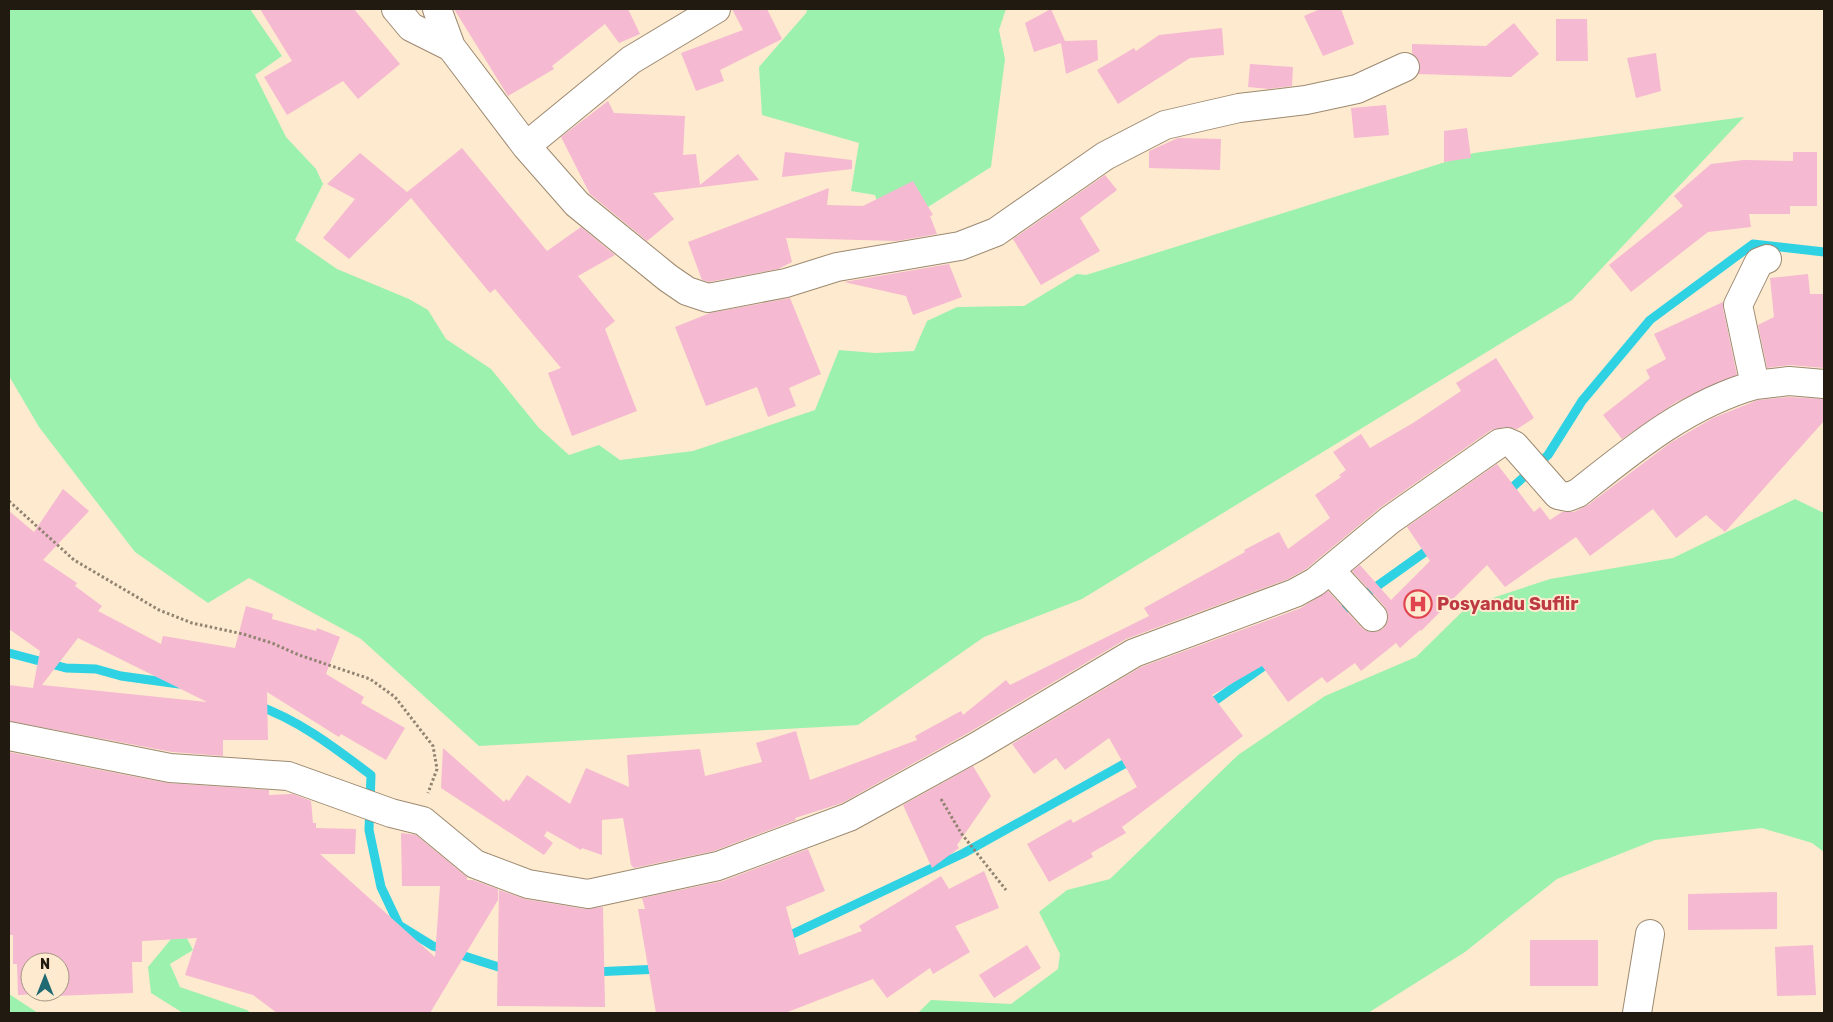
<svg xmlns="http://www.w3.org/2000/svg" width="1833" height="1022" font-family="Rubik,sans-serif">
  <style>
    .green { fill: #9df1ae }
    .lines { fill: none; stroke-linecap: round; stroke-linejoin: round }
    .stream { stroke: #2fd2e3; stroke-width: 9 }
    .building { fill: #f5b9d1; fill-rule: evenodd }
    .minor-casing { stroke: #9c8a71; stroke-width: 30 }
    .path { stroke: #918371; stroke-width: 3; stroke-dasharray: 2.5 2.5; stroke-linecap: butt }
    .minor { stroke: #fff; stroke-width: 28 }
    .labels { text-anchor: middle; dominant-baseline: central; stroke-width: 4; stroke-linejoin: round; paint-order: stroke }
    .health-label { font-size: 18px; font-weight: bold; fill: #be3a42; stroke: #feeacf; text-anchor: start }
  </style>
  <rect width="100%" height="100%" fill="#feeacf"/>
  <path class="green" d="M 9,9 L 250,9 L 282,56 L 255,75 L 286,137 L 316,169 L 323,184 L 295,240 L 337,269 L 409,299 L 428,310 L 446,339 L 491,369 L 539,428 L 569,455 L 599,445 L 620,460 L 693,451 L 815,410 L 839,350 L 875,353 L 914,351 L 927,321 L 957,307 L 1024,306 L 1077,274 L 1086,275 L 1474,153 L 1744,117 L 1572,300 L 1082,599 L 984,637 L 858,725 L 479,746 L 361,639 L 249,578 L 208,603 L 135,552 L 39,427 L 9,376 Z
    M 806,9 L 1006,9 L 999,30 L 1005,59 L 991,167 L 887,233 L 875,195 L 851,191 L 859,143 L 762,115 L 759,67 L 807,12 Z
    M 1795,499 L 1824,513 L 1824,852 L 1812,843 L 1762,828 L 1655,840 L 1557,879 L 1465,952 L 1368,1013 L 918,1013 L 931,1000 L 1011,1004 L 1058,969 L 1060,954 L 1039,912 L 1067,890 L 1110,879 L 1238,755 L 1325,696 L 1416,657 L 1468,606 L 1550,579 L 1673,558 Z
    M 181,927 L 193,950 L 170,964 L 180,987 L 247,1010 L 251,1013 L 183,1013 L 151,993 L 148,967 Z
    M 9,994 L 38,1013 L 9,1013 Z"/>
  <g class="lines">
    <path class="stream" d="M 1505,494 L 1548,455 L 1582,401 L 1650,320 L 1753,244 L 1824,252
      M 1335,616 L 1432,547
      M 9,653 L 66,668 L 96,669 L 121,676 L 179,684
      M 256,705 C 299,720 335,748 371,775 L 369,830 L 381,887 L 399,925 L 433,946 L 508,970
      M 1206,707 L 1271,661
      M 784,938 L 964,853 L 1133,759
      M 593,972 L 660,969"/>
  </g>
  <path class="building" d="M 260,9 L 354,9 L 400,64 L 358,99 L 343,81 L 287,115 L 264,77 L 292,61 Z
    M 454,9 L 628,9 L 640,34 L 619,43 L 605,24 L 552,66 L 554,69 L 508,96 Z
    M 732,9 L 767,9 L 782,39 L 720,70 L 724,81 L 696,91 L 681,53 L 743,30 Z
    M 1051,9 L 1065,41 L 1097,40 L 1098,60 L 1066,74 L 1061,43 L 1034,52 L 1025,23 Z
    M 1320,9 L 1341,9 L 1354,44 L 1323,56 L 1304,16 Z
    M 1556,19 L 1587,19 L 1588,61 L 1556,61 Z
    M 1514,23 L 1539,54 L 1511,77 L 1418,74 L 1419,61 L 1412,53 L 1412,44 L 1486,46 Z
    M 1222,28 L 1224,55 L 1190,58 L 1118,104 L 1097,70 L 1134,48 L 1136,51 L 1159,35 Z
    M 1656,53 L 1661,91 L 1636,98 L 1627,58 Z
    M 1250,64 L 1293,67 L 1292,86 L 1269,89 L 1248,87 Z
    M 608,101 L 614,113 L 685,116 L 683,155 L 696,154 L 700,185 L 738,154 L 759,180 L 653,193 L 674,219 L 647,241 L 590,194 L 561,137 Z
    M 1386,105 L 1389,135 L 1354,138 L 1351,108 Z
    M 1467,128 L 1471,158 L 1444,162 L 1444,131 Z
    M 1178,138 L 1221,139 L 1220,170 L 1149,168 L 1149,151 Z
    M 462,148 L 547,251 L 581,227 L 615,255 L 578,276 L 615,321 L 605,329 L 637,411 L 572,436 L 548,373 L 561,368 L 495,289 L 490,293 L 411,198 L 349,259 L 323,238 L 355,199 L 327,184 L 360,153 L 407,192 Z
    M 785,152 L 852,160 L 852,169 L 782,177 Z
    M 1793,152 L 1817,152 L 1817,206 L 1790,206 L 1790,214 L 1749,214 L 1751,227 L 1708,232 L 1631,292 L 1609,265 L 1683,206 L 1674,196 L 1711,164 L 1744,160 L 1793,161 Z
    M 1105,175 L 1117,190 L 1080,218 L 1100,251 L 1041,285 L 1013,239 Z
    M 913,181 L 933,215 L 930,216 L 937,234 L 897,241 L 786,238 L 792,262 L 778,269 L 709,282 L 702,280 L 688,242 L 829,188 L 827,205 L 863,206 Z
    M 949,264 L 962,297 L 913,315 L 906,296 L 844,282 Z
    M 1808,274 L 1810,294 L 1824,294 L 1824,368 L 1790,365 L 1767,368 L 1758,325 L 1774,317 L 1770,278 Z
    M 790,298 L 821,374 L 789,388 L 796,406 L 768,417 L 757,387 L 706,406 L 675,327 L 710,313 Z
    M 1723,302 L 1723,308 L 1737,375 L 1676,402 L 1622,439 L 1603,415 L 1650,378 L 1646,370 L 1666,359 L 1654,334 Z
    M 1496,358 L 1534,418 L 1517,429 L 1505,427 L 1491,430 L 1381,507 L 1306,569 L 1288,579 L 1126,639 L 968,733 L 842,803 L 795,818 L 796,820 L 714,851 L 634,868 L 631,865 L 623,818 L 602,820 L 602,855 L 582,848 L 581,850 L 547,831 L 544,836 L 553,843 L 544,855 L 441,788 L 443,748 L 504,802 L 506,799 L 509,801 L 527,775 L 570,804 L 586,768 L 629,787 L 627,755 L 700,749 L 705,776 L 762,762 L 756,743 L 796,731 L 810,780 L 917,740 L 915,736 L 961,711 L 963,715 L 1006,680 L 1010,685 L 1149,616 L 1144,608 L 1245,552 L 1244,550 L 1279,532 L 1288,549 L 1330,518 L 1315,495 L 1341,477 L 1339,475 L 1346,470 L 1333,452 L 1361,434 L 1370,448 L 1413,423 L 1461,391 L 1456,383 Z
    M 1789,397 L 1824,399 L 1824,421 L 1725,532 L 1706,515 L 1676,538 L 1653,509 L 1590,556 L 1576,537 L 1505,587 L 1487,565 L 1421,631 L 1420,630 L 1400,648 L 1396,643 L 1361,671 L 1355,663 L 1327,683 L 1322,677 L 1288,702 L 1262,666 L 1212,695 L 1243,736 L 1122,827 L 1126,833 L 1091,853 L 1093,857 L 1049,882 L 1027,844 L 1071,819 L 1073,823 L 1137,787 L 1109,738 L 1065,770 L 1056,758 L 1034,774 L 1012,744 L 1141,667 L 1301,608 L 1328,591 L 1362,628 L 1369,632 L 1376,632 L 1383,629 L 1388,621 L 1388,614 L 1385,607 L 1352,571 L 1360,565 L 1391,600 L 1430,561 L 1407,527 L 1497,464 L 1534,512 L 1540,507 L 1550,520 L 1562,512 L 1574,512 L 1588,505 L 1670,443 L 1713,418 L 1758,400 Z
    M 63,489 L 89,511 L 43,560 L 77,583 L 75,586 L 102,606 L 98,611 L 161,644 L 163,636 L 235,648 L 246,606 L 273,614 L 272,619 L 316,631 L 317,628 L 340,637 L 326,674 L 364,697 L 361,703 L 405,728 L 386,760 L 341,734 L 339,737 L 267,692 L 268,740 L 223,740 L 223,756 L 172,752 L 9,721 L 9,685 L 33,688 L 40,651 L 9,629 L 9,511 L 34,532 ZM 78,638 L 207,702 L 42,685 Z
    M 9,752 L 167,783 L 269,790 L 269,795 L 293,794 L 311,801 L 313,823 L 316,823 L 316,828 L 356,829 L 355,854 L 320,854 L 435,957 L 440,886 L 402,886 L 401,833 L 416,835 L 467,877 L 467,880 L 473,880 L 498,889 L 498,900 L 430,1013 L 277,1013 L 253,995 L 185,975 L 197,938 L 142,941 L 142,962 L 132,962 L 133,993 L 54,996 L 54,993 L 18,995 L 17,964 L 13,964 L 13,935 L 9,935 ZM 30,962 L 60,962 L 60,992 L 30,992 Z
    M 973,766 L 991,796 L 957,845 L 959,848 L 932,868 L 903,805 Z
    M 808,849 L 825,891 L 786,907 L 799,955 L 862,931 L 859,926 L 941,876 L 949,889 L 984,871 L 999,908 L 955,926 L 970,952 L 933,974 L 930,968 L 887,998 L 873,979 L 785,1013 L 656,1013 L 638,909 L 645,909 L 642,898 L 723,881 Z
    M 499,890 L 525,899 L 585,909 L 603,907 L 605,1007 L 497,1006 Z
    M 1777,892 L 1777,929 L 1688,930 L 1688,894 Z
    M 1530,940 L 1598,940 L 1598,986 L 1530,986 Z
    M 1027,945 L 1041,968 L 994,998 L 979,975 Z
    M 1813,945 L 1816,995 L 1777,996 L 1775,947 Z"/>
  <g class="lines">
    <g class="minor-casing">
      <path id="minor" d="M 396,9 L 411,27 L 451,47
        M 437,9 L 451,47 L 526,146 L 577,204 L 668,278 L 687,291 L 708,298 L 786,283 L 837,267 L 960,246 L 996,232 L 1105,156 L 1165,125 L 1239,108 L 1306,100 L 1357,89 L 1405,67
        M 526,146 L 631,60 L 716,9
        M 1755,385 L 1789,381 L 1824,384
        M 1330,570 L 1373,617
        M 9,736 L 170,768 L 288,776 L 391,813 L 423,821 L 475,864 L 528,884 L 588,894 L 718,866 L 849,817 L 976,747 L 1134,653 L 1295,593 L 1315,582 L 1390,520 L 1500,443 L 1507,442 L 1514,445 L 1558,495 L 1568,497 L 1578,493 C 1632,450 1687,404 1755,385 L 1738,305 L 1759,262 L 1767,259
        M 1637,1013 L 1650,934"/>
    </g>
    <path class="path" d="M 9,501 L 74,560 L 159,610 L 192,623 L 243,634 L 272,643 L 299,655 L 370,679 L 395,697 L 433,746 L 437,769 L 428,793
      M 941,799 L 961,833 L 1006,890"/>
    <use href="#minor" class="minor"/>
  </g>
  <defs>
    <g id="hospital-ring" transform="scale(1.4375)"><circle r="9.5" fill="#feeacf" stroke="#e0444e" stroke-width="1.5"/><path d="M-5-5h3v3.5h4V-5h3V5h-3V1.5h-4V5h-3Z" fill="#e0444e"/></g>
  </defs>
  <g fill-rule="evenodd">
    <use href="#hospital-ring" x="1418" y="604"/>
  </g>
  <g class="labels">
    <g class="health-label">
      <text x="1437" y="604">Posyandu Suflir</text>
    </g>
  </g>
  <rect width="1833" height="1022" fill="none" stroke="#211a11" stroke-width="20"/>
  <g transform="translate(45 977)"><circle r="24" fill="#feeacf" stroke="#a69783"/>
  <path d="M0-4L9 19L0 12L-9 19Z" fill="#206a73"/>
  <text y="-8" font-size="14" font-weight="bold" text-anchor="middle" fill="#211a11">N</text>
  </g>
</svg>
